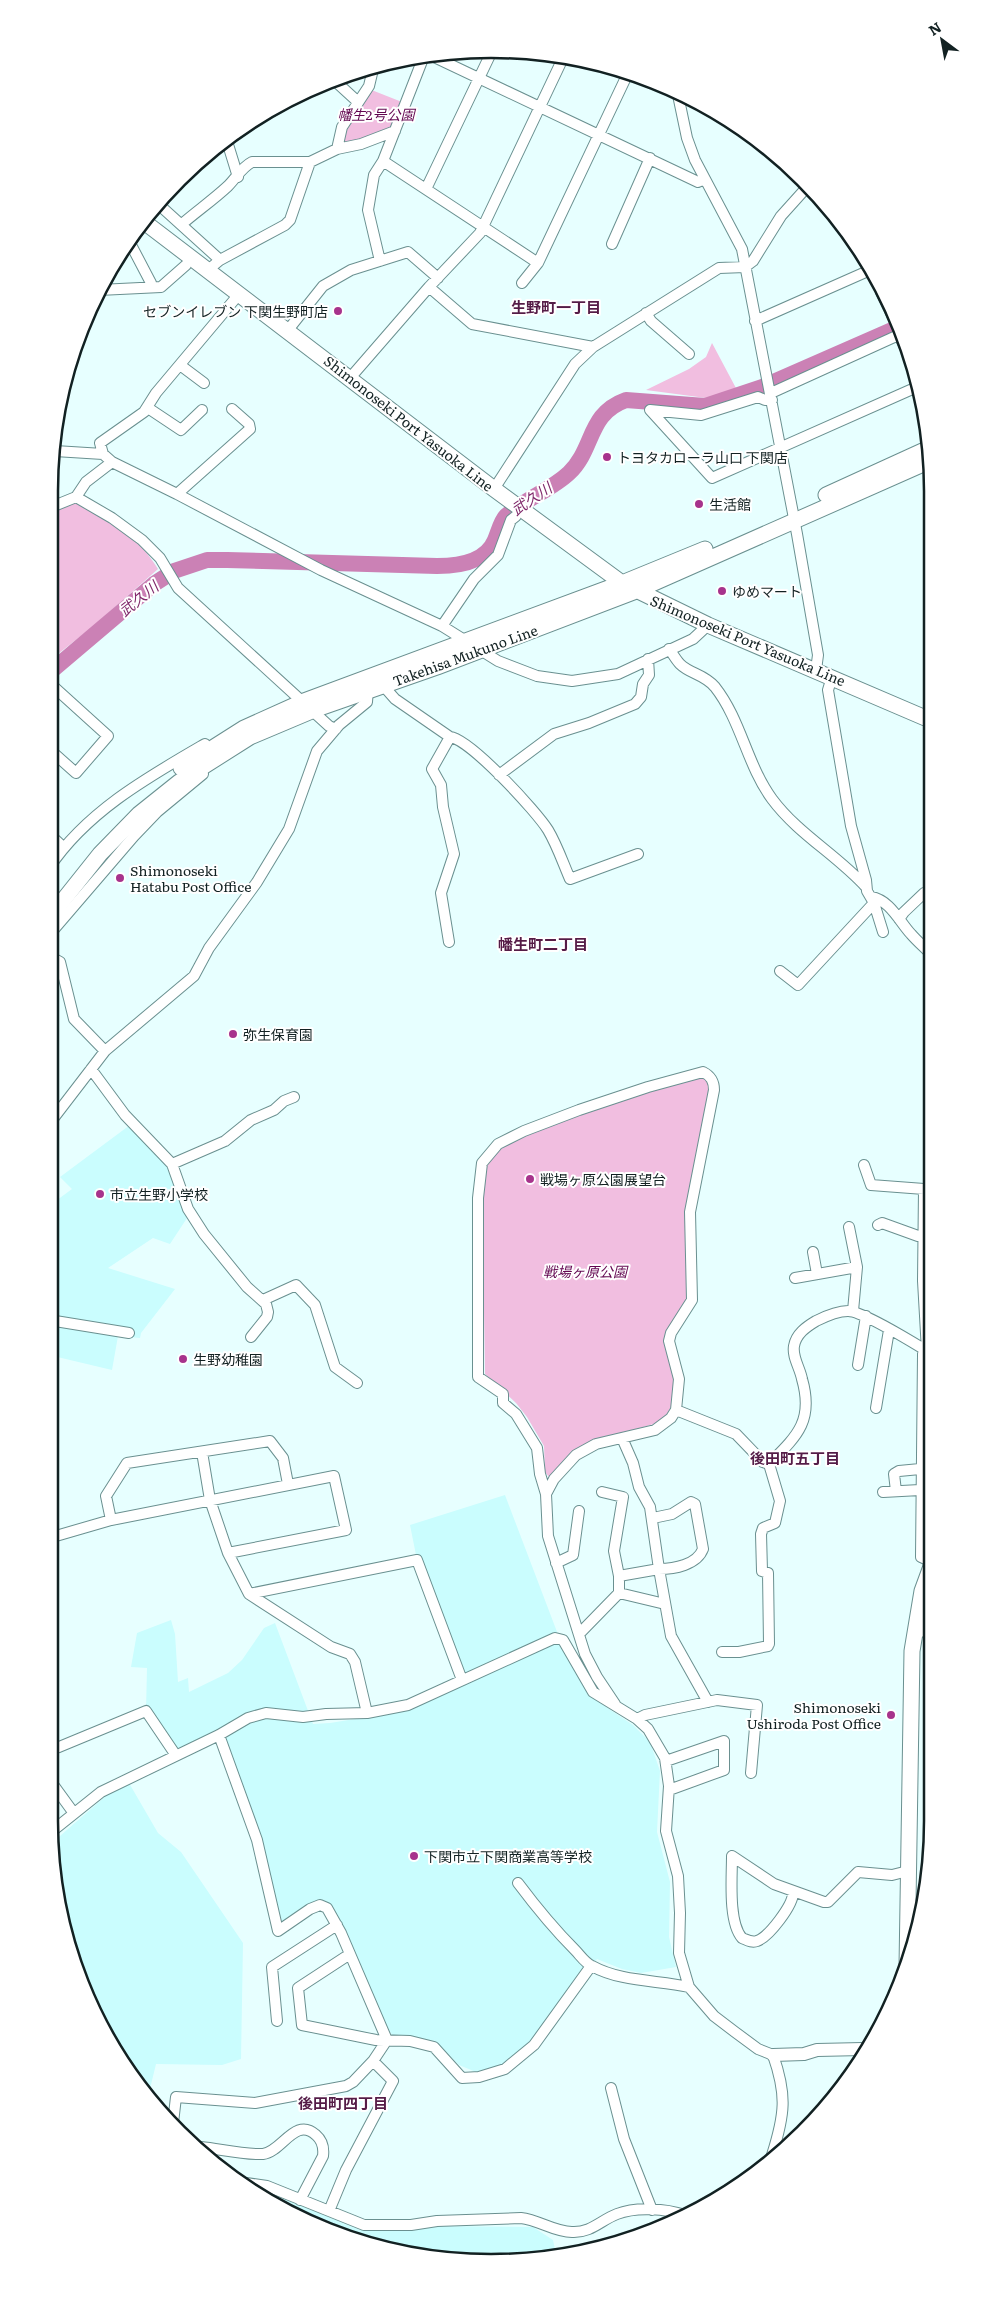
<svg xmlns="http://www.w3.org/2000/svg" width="982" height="2311" font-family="Literata,'Noto Sans JP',serif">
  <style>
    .built { fill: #cafdfe }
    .green { fill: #f1bee0 }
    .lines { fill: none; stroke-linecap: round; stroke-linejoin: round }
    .river { stroke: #cb81b5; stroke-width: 16 }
    .minor-casing { stroke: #6a9090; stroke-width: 12 }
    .tertiary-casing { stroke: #6a9090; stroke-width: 14 }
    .secondary-casing { stroke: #6a9090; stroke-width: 17 }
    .minor { stroke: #fff; stroke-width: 10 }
    .tertiary { stroke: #fff; stroke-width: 12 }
    .secondary { stroke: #fff; stroke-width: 15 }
    .poi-dot { fill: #a7338c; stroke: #fff; stroke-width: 2 }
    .labels { text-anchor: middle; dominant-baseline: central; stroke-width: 4; stroke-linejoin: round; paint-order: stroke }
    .park-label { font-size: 14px; font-style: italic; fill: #620650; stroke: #fff }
    .poi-label { font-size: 14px; fill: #122122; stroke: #fff; text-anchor: start }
    .street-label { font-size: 14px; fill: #122122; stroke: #fff }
    .neighbourhood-label { font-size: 15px; font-weight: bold; fill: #551c47; stroke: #fff }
    .water-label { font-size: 15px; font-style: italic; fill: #7f286a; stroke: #fff }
    .rim { fill: none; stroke: #122122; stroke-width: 2.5 }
  </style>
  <rect width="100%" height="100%" fill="#e7ffff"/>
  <path class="built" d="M 130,1125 L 166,1162 L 189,1215 L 170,1244 L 153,1238 L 108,1268 L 175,1289 L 141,1333 L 140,1338 L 118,1336 L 112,1370 L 49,1355 L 49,1206 L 72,1189 L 60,1177 Z
    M 505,1495 L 562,1645 L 591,1697 L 633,1725 L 650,1742 L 660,1771 L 657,1832 L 670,1882 L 669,1937 L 676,1967 L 641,1973 L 622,1969 L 597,1959 L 563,2007 L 513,2061 L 476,2072 L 459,2065 L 435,2041 L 412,2037 L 395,2040 L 372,2002 L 341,1933 L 320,1905 L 278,1931 L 257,1840 L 218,1739 L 175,1754 L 146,1711 L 147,1668 L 131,1667 L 137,1633 L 171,1620 L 175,1634 L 178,1682 L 188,1678 L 189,1692 L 228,1673 L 242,1660 L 264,1628 L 275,1623 L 313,1724 L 330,1723 L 367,1717 L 469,1681 L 417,1560 L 410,1525 Z
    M 129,1783 L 158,1833 L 181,1852 L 243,1943 L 241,2059 L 222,2065 L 156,2064 L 148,2097 L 108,2041 L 72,1962 L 52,1843 L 108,1794 Z
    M 267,2192 L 360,2230 L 409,2231 L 435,2226 L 533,2227 L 553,2240 L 556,2254 L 433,2258 L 349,2239 L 270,2203 L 267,2201 Z"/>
  <path class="green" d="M 369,89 L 402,102 L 391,129 L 360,141 L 340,145 L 344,128 Z
    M 712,343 L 737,390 L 706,398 L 646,390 L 689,369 L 706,357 Z
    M 75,503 C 109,521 137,534 158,569 L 91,628 L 49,661 L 49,513 Z
    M 697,1075 L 707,1078 L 711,1089 L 685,1222 L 689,1295 L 673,1323 L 674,1393 L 671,1407 L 664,1419 L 654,1424 L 596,1440 L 572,1451 L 549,1477 L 545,1472 L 544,1446 L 527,1417 L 516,1403 L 485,1374 L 482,1189 L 486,1168 L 490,1159 L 499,1150 L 511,1143 L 553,1124 Z"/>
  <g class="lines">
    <path class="river" d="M 49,673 L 154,584 L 174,571 L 207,560 L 227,560 L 437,566 C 458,566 486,562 495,540 C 498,533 501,521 506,516 C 525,499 551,490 569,473 C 595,448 587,414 626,400 L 705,406 L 762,387 L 901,326"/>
    <g class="minor-casing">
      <path id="minor" d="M 430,55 L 698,182 L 705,179
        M 334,80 L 358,102
        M 678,95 L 687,138 L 695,160 L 742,249 L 797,534 L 818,655 L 816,670
        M 226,138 L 238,177
        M 337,149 L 342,127 L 369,86 L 374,65
        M 383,161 L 538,263
        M 426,189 L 492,51
        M 156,202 L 220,260
        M 182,224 C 197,211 213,200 228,186 C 236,178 242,167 252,162 L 310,162 L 337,149 L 361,144 L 395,131
        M 129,241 L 151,283 L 151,287
        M 612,244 L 650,158
        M 380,261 L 368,210 L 374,175 L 383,161 L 424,56
        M 208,270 L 220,260 L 285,225 L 290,220 L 310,162
        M 522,283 L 538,263 L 629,71
        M 429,287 L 472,324 L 593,347
        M 99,290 L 161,287 L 186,265
        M 881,292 L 901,334
        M 646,313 L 651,321 L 689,354
        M 755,321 L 868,271
        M 288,330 L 323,286 L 351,270 L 408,252 L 438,278
        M 899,335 L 909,356
        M 180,365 L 204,383
        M 350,378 L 429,287 L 480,233 L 564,56
        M 771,393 L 903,333
        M 772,400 L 765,400 L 758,397 L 701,415 L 650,410 L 712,478 L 917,387
        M 148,408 L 181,430 L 202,410
        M 55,451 L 103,454 L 112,462 L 177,494 L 321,570 L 442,626 L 498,661 L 537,676 L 572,681 L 618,674 L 693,639 L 708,625
        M 103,454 L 100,443 L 144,412 L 156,393 L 240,293
        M 494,489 L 575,364 L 593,347 L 719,268 L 745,267 L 753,261 L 781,216 L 808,186
        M 177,494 L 250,429 L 249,424 L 232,409
        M 76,497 L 112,518 L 142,540 L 160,558 L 178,588 L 329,726 L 336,729
        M 49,508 L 76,497 L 86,482 L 112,462
        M 442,626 L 474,579 L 498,555 L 511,520 L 516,516
        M 669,649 C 673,654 676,660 680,664 C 690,674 704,674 715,687 C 741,720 747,765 772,799 C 798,834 837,855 866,887
        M 832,677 L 828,690 L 851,826 L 866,880 L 867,891 L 874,903 L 883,932
        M 380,682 L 395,699 L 450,737 L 432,769 L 441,785 L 443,807 L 454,854 L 441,893 L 449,942
        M 49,692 L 55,688 L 108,736 L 76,773 L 49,749
        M 450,737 C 470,739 537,812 548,830 C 557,845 563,863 570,879 L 638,854
        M 499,775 L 554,734 L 589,723 L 635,704 L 641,697 L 643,684 L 649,675 L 648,659
        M 49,834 L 64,848
        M 49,868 C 86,812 148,777 205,744
        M 871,897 C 890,900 899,921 911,934 C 917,941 924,947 931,954
        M 899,919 L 904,912 L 924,893
        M 49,935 L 134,836 L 157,812 L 203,774
        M 49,956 L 60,962 L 74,1019 L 105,1051
        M 780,971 L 798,985 L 874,903
        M 91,1069 L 125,1115 L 172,1164 L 188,1209 L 204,1234 L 247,1287 L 266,1304 L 268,1312 L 267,1317 L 251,1337
        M 49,1124 L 105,1051 L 194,976 L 209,948 L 257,882 L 289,829 L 317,751 L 339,725 L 367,702 L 368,688
        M 172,1164 L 225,1141 L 251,1120 L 274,1110 L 284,1101 L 294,1097
        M 864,1165 L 871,1185 L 924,1189 L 923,1281 L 927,1351
        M 878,1225 L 882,1223 L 918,1236 L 925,1236
        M 849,1227 L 857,1267 L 853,1311
        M 813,1252 L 817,1274
        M 795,1278 L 857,1267
        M 263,1300 L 296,1285 L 315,1305 L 335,1367 L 357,1383
        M 49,1320 L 129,1333
        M 925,1350 L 923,1354 L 921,1557 L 932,1562
        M 858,1365 L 866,1316
        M 876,1408 L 889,1330
        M 676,1410 L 736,1434 L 763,1462 L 769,1464 C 797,1436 814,1421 802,1379 C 800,1368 792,1357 794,1346 C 796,1334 806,1327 816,1321 C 826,1316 837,1311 848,1311 C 863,1311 917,1345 932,1354
        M 202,1452 L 210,1500 L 228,1553 L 249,1594 L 331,1647 L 350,1654 L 355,1662 L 367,1713
        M 769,1464 L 780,1501 L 775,1523 L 763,1528 L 761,1534 L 762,1571 L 768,1573 L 769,1644
        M 896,1491 L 894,1474 L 899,1471 L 920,1469
        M 602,1492 L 623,1497 L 614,1551 L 619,1576
        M 883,1492 L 920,1490
        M 546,1494 L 554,1479 L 576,1455 L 596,1444 L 655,1430 L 671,1418 L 676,1410 L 679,1379 L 669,1341 L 671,1333 L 692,1300 L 690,1212 L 714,1090 C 714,1081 711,1076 703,1072 L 648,1087 L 579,1110 L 524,1131 L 498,1144 L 482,1163 L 478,1198 L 478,1377 L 503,1394 L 503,1403 L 516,1414 L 537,1448 L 540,1474 L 546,1494 L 548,1536 L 585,1654 L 597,1677 L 615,1704
        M 653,1518 L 672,1514 L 691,1502 L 695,1504 L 703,1549 C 697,1565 674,1569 659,1569 L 671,1636 L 708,1702
        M 111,1520 L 106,1496 L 127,1463 L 270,1441 L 283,1458 L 288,1484
        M 49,1538 L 111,1520 L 334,1476 L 346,1530 L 228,1553
        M 556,1563 L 573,1555 L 579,1511
        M 619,1593 L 665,1604
        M 249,1594 L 417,1560 L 462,1680
        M 914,1630 L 933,1633
        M 579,1634 L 619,1593 L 619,1576 L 659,1569 L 650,1507 L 639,1487 L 633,1463 L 622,1438
        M 722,1652 L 739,1652 L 768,1646
        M 637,1719 L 645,1715 L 717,1700 L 757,1705 L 751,1773
        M 219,1735 L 257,1840 L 278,1931 L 310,1909 L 320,1905 L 327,1908 L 341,1933 L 387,2040
        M 49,1749 L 59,1747 L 146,1711 L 175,1754
        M 666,1761 L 724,1741 L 724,1770 L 669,1790
        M 49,1779 L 73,1812
        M 51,1832 L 101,1792 L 219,1735 L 248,1718 L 266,1713 L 303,1717 L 326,1714 L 367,1713 L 408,1705 L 555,1638 L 563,1640 L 593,1692 L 637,1719 L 648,1729 L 665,1758 L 669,1786 L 666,1831 L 678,1876 L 680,1913 L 679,1953 L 689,1987 L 714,2016 L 735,2032 L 758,2049 L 773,2055 C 787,2095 785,2114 772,2155
        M 732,1856 L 774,1884 L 824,1902 L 828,1902 L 858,1872 L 892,1875 L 908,1871
        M 732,1856 C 732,1877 728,1922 742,1938 C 747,1940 752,1943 757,1941 C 769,1937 793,1905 793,1893
        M 518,1883 C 536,1907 554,1929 575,1950 C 580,1955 585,1963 592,1966 C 621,1982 657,1980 689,1987
        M 350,1954 L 298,1988 L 302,2025 L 376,2040 L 410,2041 L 434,2047 L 462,2078 L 479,2077 L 505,2069 L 534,2045 L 591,1966
        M 277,2021 L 272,1967 L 337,1925
        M 611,2088 L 624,2139 L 652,2210
        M 173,2123 L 176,2097 L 255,2103 L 346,2086 L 353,2082 L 373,2061
        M 201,2147 C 220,2149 245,2155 263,2154 C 282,2152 295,2116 316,2135 C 323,2141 324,2148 323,2156 L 300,2200
        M 246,2183 L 267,2186 L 364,2225 L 411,2225 L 437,2221 L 521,2218 C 539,2220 554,2232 572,2232 C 591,2233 601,2220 617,2214 C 637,2206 666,2209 685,2215
        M 329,2211 L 346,2170 L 393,2081 L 373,2061 L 387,2040"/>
    </g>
    <g class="tertiary-casing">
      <path id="tertiary" d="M 773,2055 L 804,2054 L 817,2050 L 863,2049"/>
    </g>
    <g class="secondary-casing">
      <path id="secondary" d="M 143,221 L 494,489 L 622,583 L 708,625 L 930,720
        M 826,495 L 929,448
        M 181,768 L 244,728 L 304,701 L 622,583 L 705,549
        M 49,918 L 100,854 L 139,814 L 179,782 L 250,737 L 314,710 L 437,667 L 636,591 L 930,461
        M 907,1967 L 912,1651 L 922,1591 L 933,1561"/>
    </g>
    <use href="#minor" class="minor"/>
    <use href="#tertiary" class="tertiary"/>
    <use href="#secondary" class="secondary"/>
  </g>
  <g class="poi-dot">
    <circle cx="338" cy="311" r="5"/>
    <circle cx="607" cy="457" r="5"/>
    <circle cx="699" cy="504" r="5"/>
    <circle cx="722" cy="591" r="5"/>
    <circle cx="120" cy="878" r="5"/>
    <circle cx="233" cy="1034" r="5"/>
    <circle cx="530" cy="1179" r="5"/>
    <circle cx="100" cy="1194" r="5"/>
    <circle cx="183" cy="1359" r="5"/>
    <circle cx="891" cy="1715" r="5"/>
    <circle cx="414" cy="1856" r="5"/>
  </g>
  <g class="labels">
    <g class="park-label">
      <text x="376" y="114">幡生2号公園</text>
      <text x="585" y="1271">戦場ヶ原公園</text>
    </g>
    <g class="poi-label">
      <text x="328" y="311" text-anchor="end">セブンイレブン 下関生野町店</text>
      <text x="617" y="457">トヨタカローラ山口 下関店</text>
      <text x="709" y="504">生活館</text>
      <text x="732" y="591">ゆめマート</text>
      <text x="130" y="870">Shimonoseki<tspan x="130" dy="16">Hatabu Post Office</tspan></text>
      <text x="243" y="1034">弥生保育園</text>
      <text x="540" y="1179">戦場ヶ原公園展望台</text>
      <text x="110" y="1194">市立生野小学校</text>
      <text x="193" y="1359">生野幼稚園</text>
      <text x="881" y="1707" text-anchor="end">Shimonoseki<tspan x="881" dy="16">Ushiroda Post Office</tspan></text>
      <text x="424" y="1856">下関市立下関商業高等学校</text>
    </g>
    <g class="street-label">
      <text transform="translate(409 423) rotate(38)">Shimonoseki Port Yasuoka Line</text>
      <text transform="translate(748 640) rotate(23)">Shimonoseki Port Yasuoka Line</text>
      <text transform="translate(465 655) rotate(-20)">Takehisa Mukuno Line</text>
    </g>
    <g class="neighbourhood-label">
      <text x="556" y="306">生野町一丁目</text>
      <text x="543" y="943">幡生町二丁目</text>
      <text x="795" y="1457">後田町五丁目</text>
      <text x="343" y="2102">後田町四丁目</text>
    </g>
    <g class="water-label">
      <text transform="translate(531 498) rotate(-34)">武久川</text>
      <text transform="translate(138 598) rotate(-39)">武久川</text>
    </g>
  </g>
  <path d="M0 0H982V2311H0ZM491 58H491A433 433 0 0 1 924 491V1821A433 433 0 0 1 491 2254H491A433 433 0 0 1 58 1821V491A433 433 0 0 1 491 58Z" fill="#fff" fill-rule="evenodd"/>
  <path class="rim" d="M491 58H491A433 433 0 0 1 924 491V1821A433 433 0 0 1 491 2254H491A433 433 0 0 1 58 1821V491A433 433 0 0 1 491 58Z"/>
  <g transform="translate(942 40) rotate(328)" stroke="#ffffff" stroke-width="4" paint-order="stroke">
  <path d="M0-4L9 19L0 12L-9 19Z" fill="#122122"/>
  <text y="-8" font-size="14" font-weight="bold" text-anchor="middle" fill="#122122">N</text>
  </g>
</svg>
